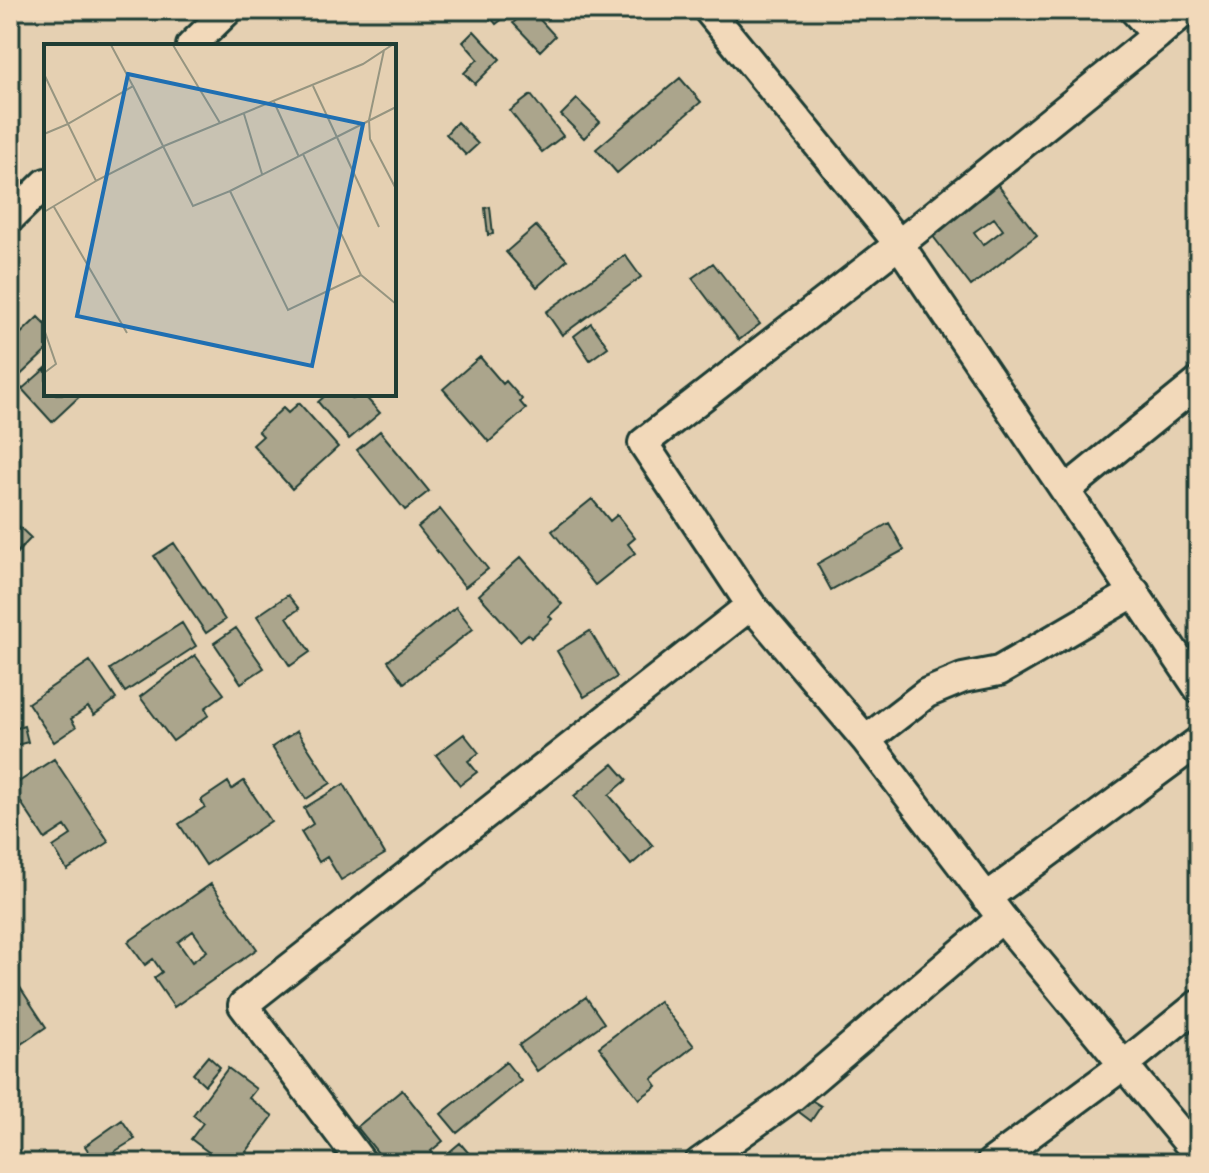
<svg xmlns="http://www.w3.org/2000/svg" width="1209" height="1173" font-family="'Architects Daughter',sans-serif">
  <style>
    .building { fill: #aba58c; stroke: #1f3d34; stroke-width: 2; fill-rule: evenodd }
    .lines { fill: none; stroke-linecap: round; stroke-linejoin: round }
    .minor-casing { stroke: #1f3d34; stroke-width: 34 }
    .minor { stroke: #f2d9ba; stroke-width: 28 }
    .inset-road { fill: none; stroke: #969580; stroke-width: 2 }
    .view { fill: #1f6fb2; fill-opacity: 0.15; stroke: #1f6fb2; stroke-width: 4 }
    .inset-edge { fill: none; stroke: #1f3d34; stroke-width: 4 }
  </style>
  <rect width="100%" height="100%" fill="#e5d0b2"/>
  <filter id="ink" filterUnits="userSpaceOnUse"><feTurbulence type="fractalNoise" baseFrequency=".0125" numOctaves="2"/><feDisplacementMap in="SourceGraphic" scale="16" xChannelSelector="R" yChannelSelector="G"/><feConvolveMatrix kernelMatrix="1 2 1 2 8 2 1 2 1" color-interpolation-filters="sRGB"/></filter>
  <g filter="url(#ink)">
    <path class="building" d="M 485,10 L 514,10 L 496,24 Z
      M 527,10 L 531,10 L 555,36 L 540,51 L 513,23 Z
      M 474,31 L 500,59 L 475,84 L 464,73 L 478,59 L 463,42 Z
      M 680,78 L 701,102 L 617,173 L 596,149 Z
      M 531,95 L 563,136 L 542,152 L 510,111 Z
      M 577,99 L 600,122 L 584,138 L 561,115 Z
      M 457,122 L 478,144 L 466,155 L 446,134 Z
      M 994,180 L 1037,235 L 971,286 L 932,235 L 979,199 L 976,195 ZM 994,218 L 1003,230 L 983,245 L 974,232 Z
      M 490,207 L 493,234 L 488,235 L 485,208 Z
      M 536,226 L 567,260 L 537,287 L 506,252 Z
      M 625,255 L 641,277 L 562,335 L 546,312 Z
      M 713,263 L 760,324 L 739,340 L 692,278 Z
      M 38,317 L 46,325 L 46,351 L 13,382 L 10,379 L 10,344 Z
      M 591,323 L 608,347 L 590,360 L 574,336 Z
      M 480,357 L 503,384 L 506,381 L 522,399 L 520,402 L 526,409 L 489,442 L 443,389 Z
      M 46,368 L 46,394 L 82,394 L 52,422 L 22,389 Z
      M 327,394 L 348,394 L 353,399 L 363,394 L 380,413 L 349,439 L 318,402 Z
      M 299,403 L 338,447 L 292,489 L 253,445 L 263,436 L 258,431 L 283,408 L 288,413 Z
      M 380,431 L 429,491 L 405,510 L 357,450 Z
      M 592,499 L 610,521 L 617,515 L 635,538 L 628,544 L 635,553 L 595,585 L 552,531 Z
      M 440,509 L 488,569 L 465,587 L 418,527 Z
      M 10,518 L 31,538 L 11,559 L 10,558 Z
      M 889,523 L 904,550 L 831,590 L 817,564 Z
      M 174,543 L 225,620 L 206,633 L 154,556 Z
      M 521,557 L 562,604 L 549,616 L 552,619 L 531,638 L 528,634 L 520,641 L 479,595 Z
      M 288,595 L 299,609 L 287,617 L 310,652 L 290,666 L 257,616 Z
      M 456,607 L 473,629 L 404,683 L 388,661 Z
      M 182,623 L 196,646 L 125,692 L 110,669 Z
      M 236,628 L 264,668 L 241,683 L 214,643 Z
      M 590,631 L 617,677 L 584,697 L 557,651 Z
      M 195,655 L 224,694 L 205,708 L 209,715 L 173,741 L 140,697 Z
      M 90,661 L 116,699 L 94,715 L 88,707 L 71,719 L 76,727 L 54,742 L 28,703 Z
      M 24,726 L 28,742 L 13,746 L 10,730 Z
      M 297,731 L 331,783 L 306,799 L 272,747 Z
      M 464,734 L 479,753 L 468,761 L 477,772 L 460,785 L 436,755 Z
      M 54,759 L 109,842 L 67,870 L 53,847 L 71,835 L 65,826 L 45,839 L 11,787 Z
      M 613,764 L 627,780 L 609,795 L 653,846 L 631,865 L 574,796 Z
      M 244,781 L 271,821 L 206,865 L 179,824 L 205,807 L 201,800 L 228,782 L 232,789 Z
      M 344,784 L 385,854 L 341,880 L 327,857 L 319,862 L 301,832 L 313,824 L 304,808 Z
      M 211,884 L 257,949 L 174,1007 L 154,978 L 162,972 L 153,959 L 145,965 L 128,942 ZM 193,931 L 207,951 L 192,962 L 178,942 Z
      M 10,972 L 46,1027 L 18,1046 L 10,1034 Z
      M 586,997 L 604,1023 L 537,1071 L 519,1045 Z
      M 659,1001 L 694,1046 L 652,1079 L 657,1086 L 639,1099 L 599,1047 Z
      M 208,1056 L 220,1067 L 205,1085 L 193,1074 Z
      M 506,1062 L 521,1081 L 457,1133 L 441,1114 Z
      M 228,1068 L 256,1089 L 249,1098 L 273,1116 L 238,1163 L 223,1163 L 191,1139 L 203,1123 L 193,1115 Z
      M 402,1090 L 443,1141 L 431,1151 L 433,1154 L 422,1163 L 386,1163 L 357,1127 Z
      M 808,1098 L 821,1106 L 811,1121 L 799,1112 Z
      M 122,1120 L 135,1139 L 96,1163 L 85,1146 Z
      M 460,1143 L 477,1163 L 447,1163 L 442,1158 Z"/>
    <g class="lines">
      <g class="minor-casing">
        <path id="minor" d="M 708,10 L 899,244 L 1199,689
          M 1134,10 L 1157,35 L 1186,10
          M 191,46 L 228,10
          M 10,218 L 46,183
          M 1066,490 L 1199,382
          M 866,740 L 927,693 L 963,678 L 999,671 L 1135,592
          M 986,898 L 1199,741
          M 1002,918 L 1199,1156
          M 362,1163 L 243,1005 L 751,605 L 643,443 L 899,244 L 1157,35
          M 699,1163 L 793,1096 L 1002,918 L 866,740 L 751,605
          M 991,1163 L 1125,1064 L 1199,1004"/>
      </g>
      <use href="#minor" class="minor"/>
    </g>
  </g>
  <g transform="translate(44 44)">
    <rect width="352" height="352" fill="#e5d0b2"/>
    <path class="inset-road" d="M 67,1 L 89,42 L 24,80 L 52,137 L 120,102 L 319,20 L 348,1M 129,1 L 176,79M 340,6 L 325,76 L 326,95 L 352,145M 0,30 L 24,80 L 0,90M 89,42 L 149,162 L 186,147 L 244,266 L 317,231 L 352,260M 269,42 L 335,183M 230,58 L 255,113M 200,70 L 218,130M 259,110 L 352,63M 186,147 L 259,110 L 317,231M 10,163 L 83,289M 0,168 L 52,137M 0,285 L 12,320 L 0,329"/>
    <path class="view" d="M 84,30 L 319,80 L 268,322 L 33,272 Z"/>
    <rect width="352" height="352" class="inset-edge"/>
  </g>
  <rect width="1209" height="1173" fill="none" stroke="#f2d9ba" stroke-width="40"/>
  <rect x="20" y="20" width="1169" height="1133" fill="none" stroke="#1f3d34" stroke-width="3" filter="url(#ink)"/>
</svg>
